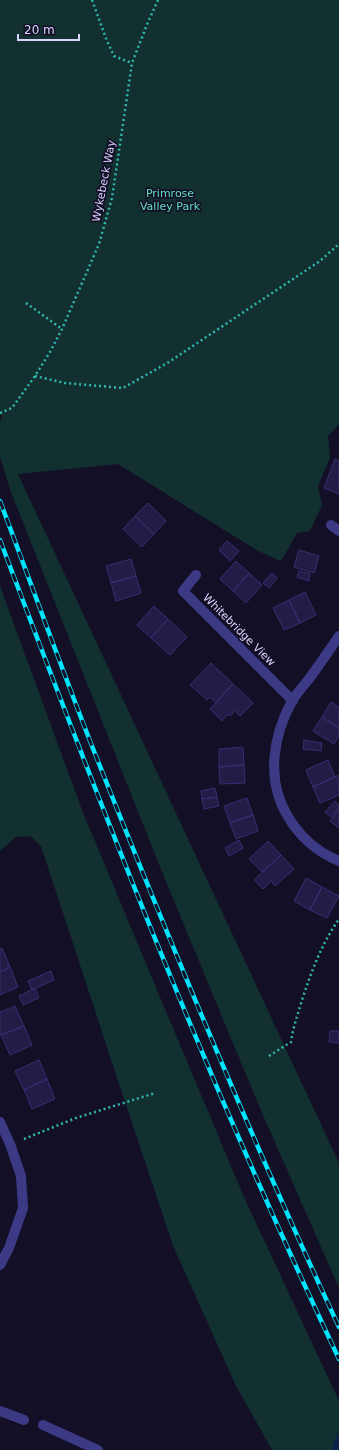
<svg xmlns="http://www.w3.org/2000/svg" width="339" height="1450" font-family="'DejaVu Sans',sans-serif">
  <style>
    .green { fill: #12302f }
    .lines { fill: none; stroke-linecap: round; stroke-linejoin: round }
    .stream { stroke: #0c2248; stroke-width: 6 }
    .building { fill: #241b47; stroke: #3b2d73 }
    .path { stroke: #2fb8b0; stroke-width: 2.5; stroke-dasharray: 2 3; stroke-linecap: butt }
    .minor { stroke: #3d3a85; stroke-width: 10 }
    .rail-casing { stroke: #00e5ff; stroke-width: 4.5 }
    .rail { stroke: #130f26; stroke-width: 3; stroke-dasharray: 9; stroke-linecap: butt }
    .labels { text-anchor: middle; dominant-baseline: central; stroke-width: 3.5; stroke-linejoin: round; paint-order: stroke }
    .street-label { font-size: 11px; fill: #d9d4ff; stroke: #130f26 }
    .park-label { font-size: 11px; fill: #5fe0c0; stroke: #130f26 }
  </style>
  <rect width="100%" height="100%" fill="#130f26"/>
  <path class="green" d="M 0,0 L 339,0 L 339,424 L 328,436 L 330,458 L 318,486 L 322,505 L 310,531 L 297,533 L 281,561 L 258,551 L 118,464 L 18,474 L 339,1163 L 339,1288 L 259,1106 L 162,872 L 11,492 L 0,457 L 0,420 L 2,419 L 0,413 Z
    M 0,586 L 82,810 L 160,997 L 244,1197 L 339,1401 L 339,1450 L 272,1450 L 236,1386 L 174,1248 L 125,1102 L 41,846 L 30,836 L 16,837 L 0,851 Z"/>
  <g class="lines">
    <path class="stream" d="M 335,1450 L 339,1436"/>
  </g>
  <path class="building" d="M 335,459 L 339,461 L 339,494 L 324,488 Z
    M 148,503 L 166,521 L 154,534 L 135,516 Z
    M 135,516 L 154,534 L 142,547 L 123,529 Z
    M 227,541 L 239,551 L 230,561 L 219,550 Z
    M 299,550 L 319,556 L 314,573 L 294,567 Z
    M 131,559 L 136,576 L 111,583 L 106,566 Z
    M 236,561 L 249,573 L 233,591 L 220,579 Z
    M 299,571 L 310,574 L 309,581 L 297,577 Z
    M 249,573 L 262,585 L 246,603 L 233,591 Z
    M 272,573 L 277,578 L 269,588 L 263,583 Z
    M 136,576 L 141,593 L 116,601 L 111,583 Z
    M 305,592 L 316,615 L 300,623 L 289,600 Z
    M 289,600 L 300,623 L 284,630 L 273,608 Z
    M 154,606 L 168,619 L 151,638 L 137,625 Z
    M 168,619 L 187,637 L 170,655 L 151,638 Z
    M 211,663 L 233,684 L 216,703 L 210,697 L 207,700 L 190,685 Z
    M 233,684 L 253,703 L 240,716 L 235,711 L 230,716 L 228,714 L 222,721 L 210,709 Z
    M 331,702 L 339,707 L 339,728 L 322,717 Z
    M 322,717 L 339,728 L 339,736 L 334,744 L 313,731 Z
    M 304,740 L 322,743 L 321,751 L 303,749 Z
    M 243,747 L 244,765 L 219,767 L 219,749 Z
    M 328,760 L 335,777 L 313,787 L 306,770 Z
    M 244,765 L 245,783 L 220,784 L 219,767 Z
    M 339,775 L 339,795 L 320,803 L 313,787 Z
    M 215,788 L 217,797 L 202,799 L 201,791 Z
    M 217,797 L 219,806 L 204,809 L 202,799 Z
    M 247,798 L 253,815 L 230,823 L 224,806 Z
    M 335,801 L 339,805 L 339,808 L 331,817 L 325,812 Z
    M 339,809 L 339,828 L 330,821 Z
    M 253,815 L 258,831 L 236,839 L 230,823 Z
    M 239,840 L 243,848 L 229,856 L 225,848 Z
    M 268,841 L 281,855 L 262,872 L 249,859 Z
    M 281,855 L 294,869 L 275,886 L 271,881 L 263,889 L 254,880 Z
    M 306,878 L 322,887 L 310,910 L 294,901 Z
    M 322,887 L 339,896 L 327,918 L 310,910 Z
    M 2,948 L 10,967 L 0,972 L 0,949 Z
    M 10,967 L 18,987 L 0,995 L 0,972 Z
    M 51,971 L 54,980 L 32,990 L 28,981 Z
    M 35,988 L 39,998 L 23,1005 L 19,996 Z
    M 15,1006 L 24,1026 L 1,1035 L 0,1032 L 0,1012 Z
    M 24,1026 L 32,1045 L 10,1055 L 1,1035 Z
    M 330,1031 L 339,1031 L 339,1043 L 329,1042 Z
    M 39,1060 L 47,1079 L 24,1090 L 15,1071 Z
    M 47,1079 L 55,1099 L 32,1109 L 24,1090 Z"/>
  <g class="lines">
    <path class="path" d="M 92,0 L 107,41 L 114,56 L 132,63
      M 26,303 L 62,329
      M 35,376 L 65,383 L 123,388 L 169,362 L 320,261 L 339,244
      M 0,413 L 12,408 L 35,376 L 50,352 L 62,329 L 99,244 L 112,198 L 132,63 L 148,22 L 158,0
      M 269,1056 L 291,1042 C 293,1027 298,1014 302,1000 C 312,970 321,945 339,919
      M 24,1139 L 76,1118 L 155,1093"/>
    <path class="minor" d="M 331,525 L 339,531
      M 196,575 L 183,591 L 293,701
      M 339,636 C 329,651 319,665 309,679 C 303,686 297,693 292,701 C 273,736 266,779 287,815 C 299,836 317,852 339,861
      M 0,1122 L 10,1144 L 21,1176 L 23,1208 L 9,1248 L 0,1265
      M 0,1411 L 24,1420
      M 43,1425 L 98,1450"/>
    <g class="rail-casing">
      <path id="rail" d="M 0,501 C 30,581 59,661 90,741 C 168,938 249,1134 339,1327
        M 0,540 C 57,691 115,843 177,992 C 228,1116 282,1238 339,1359"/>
    </g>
    <use href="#rail" class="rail"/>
  </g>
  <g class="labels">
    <g class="street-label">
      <text transform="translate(104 181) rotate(-79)">Wykebeck Way</text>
      <text transform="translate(239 630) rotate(45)">Whitebridge View</text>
    </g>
    <g class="park-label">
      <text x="170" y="193">Primrose<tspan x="170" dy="13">Valley Park</tspan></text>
    </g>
  </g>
  <path d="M18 34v6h61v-6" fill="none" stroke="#d9d4ff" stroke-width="2"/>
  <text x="24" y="34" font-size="12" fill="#d9d4ff" stroke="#130f26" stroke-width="3" paint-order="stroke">20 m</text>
</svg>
